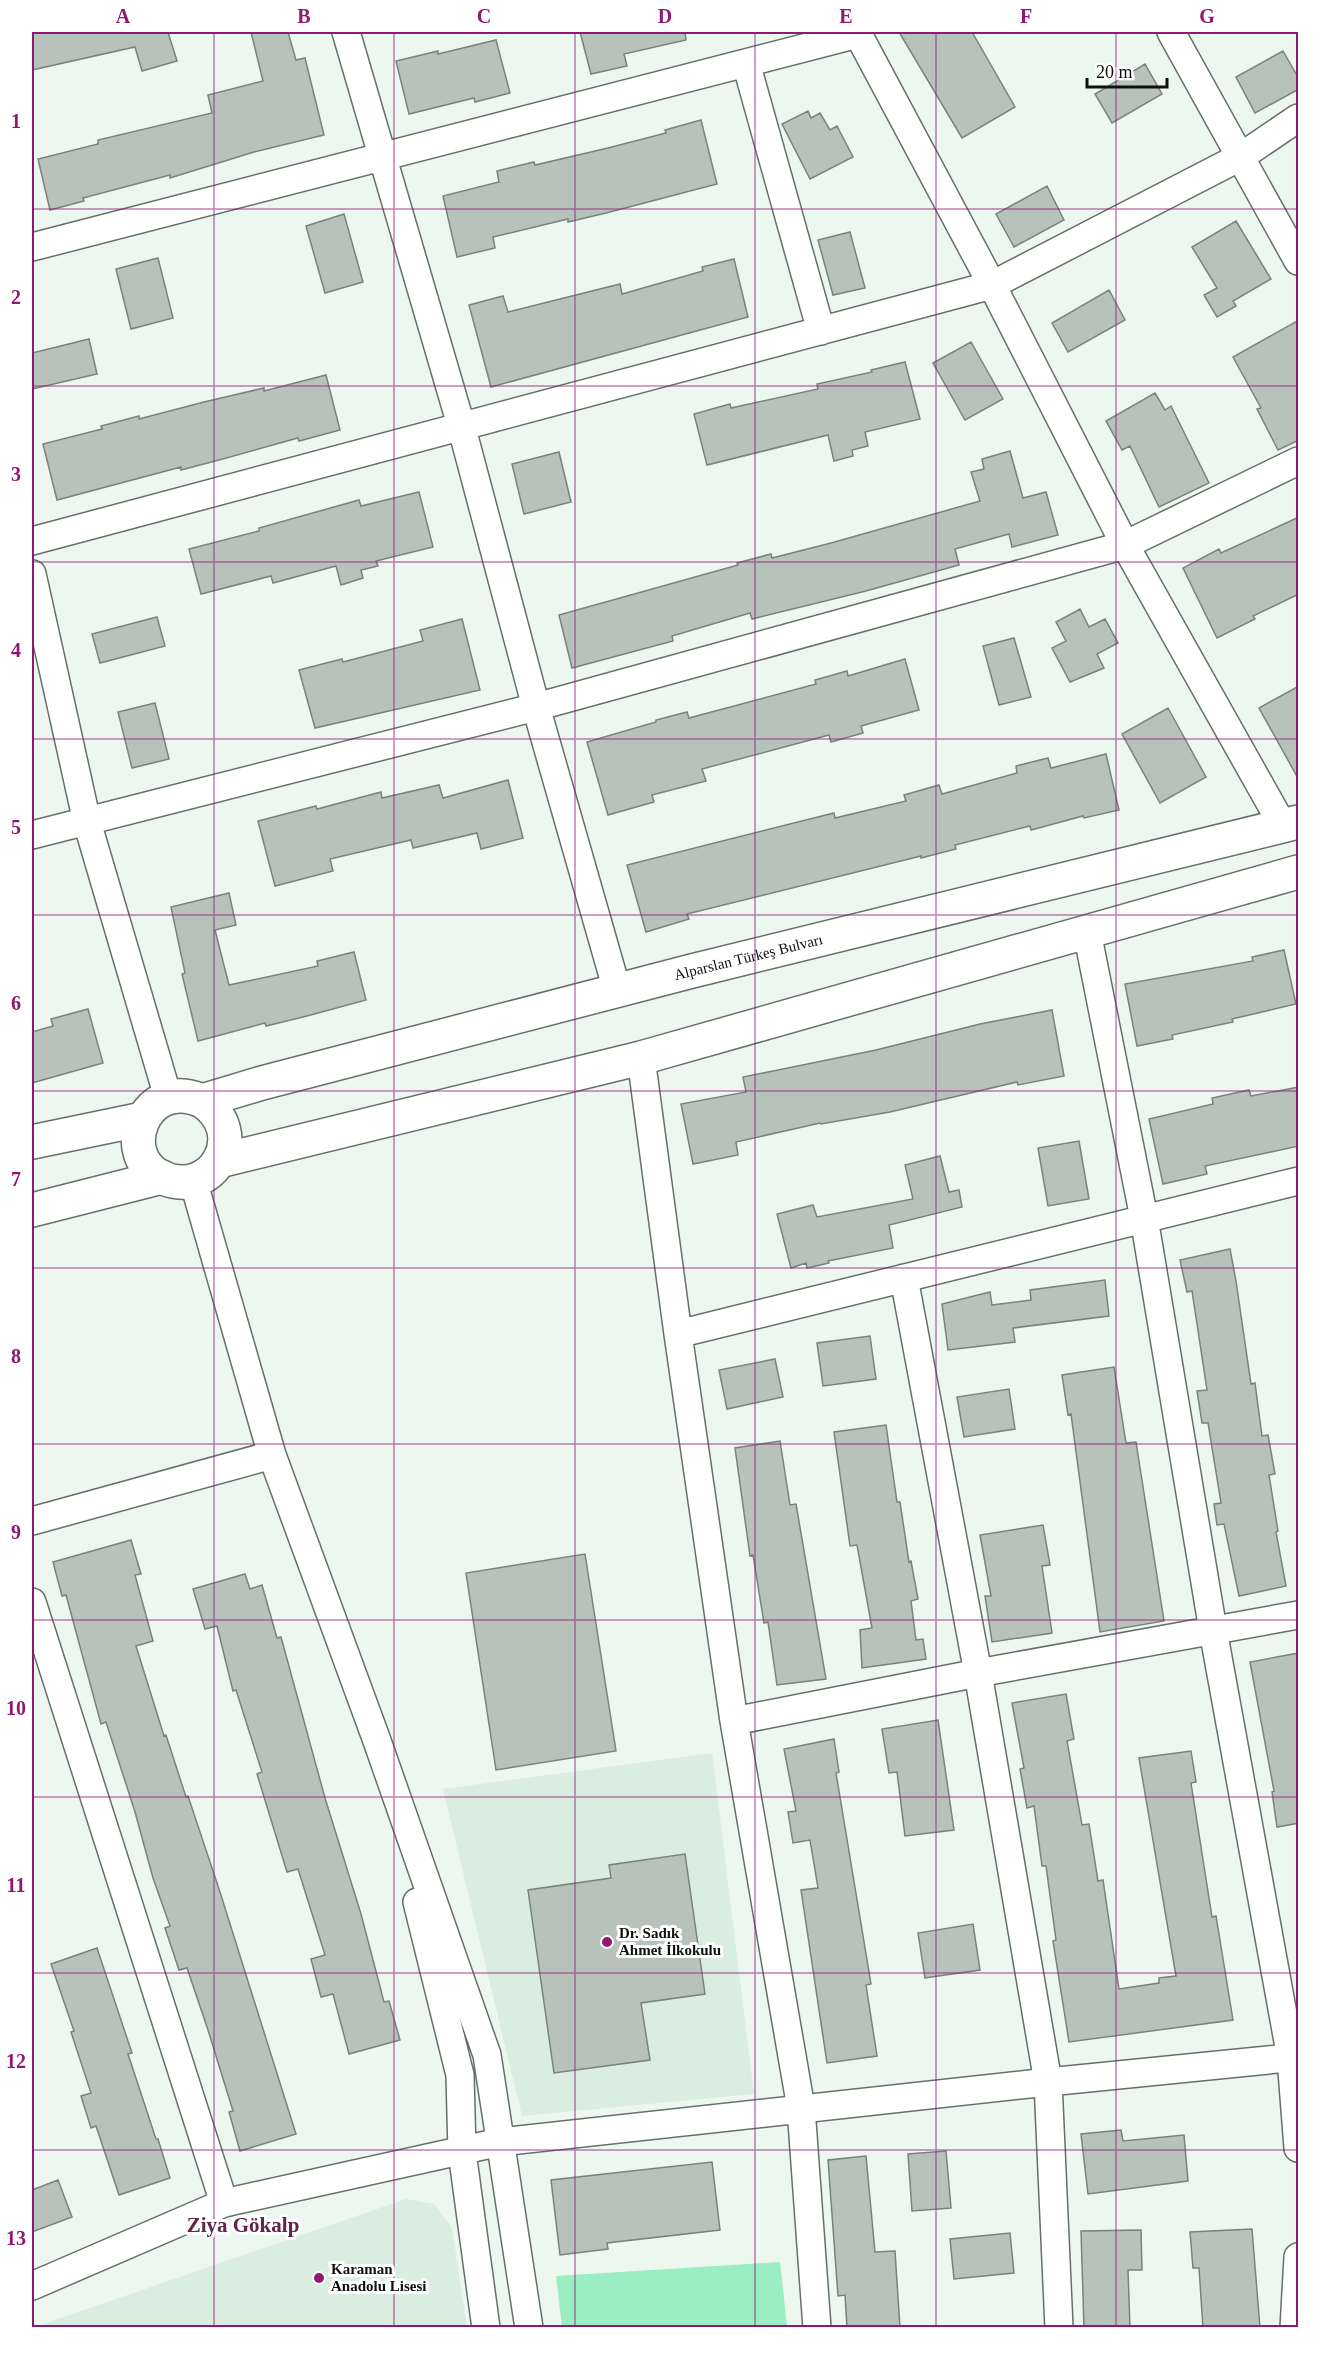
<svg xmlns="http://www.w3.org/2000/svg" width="1330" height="2359" font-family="'Times New Roman',serif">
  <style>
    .built { fill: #d9ede1 }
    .green { fill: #9aeec1 }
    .building { fill: #b7c2bb; stroke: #78837d; stroke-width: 1.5 }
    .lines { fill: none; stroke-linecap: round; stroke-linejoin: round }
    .minor-casing { stroke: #66706a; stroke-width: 30 }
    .major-casing { stroke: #66706a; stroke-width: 36 }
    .minor { stroke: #fff; stroke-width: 27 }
    .major { stroke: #fff; stroke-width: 33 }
    .grid { fill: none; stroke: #901775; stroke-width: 1.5; stroke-opacity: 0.55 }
    .poi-dot { fill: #901775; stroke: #fff; stroke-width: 2 }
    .labels { text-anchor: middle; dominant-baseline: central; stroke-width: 6; stroke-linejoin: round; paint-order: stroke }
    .street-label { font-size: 15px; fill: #0c100e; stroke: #fff }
    .poi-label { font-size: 15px; font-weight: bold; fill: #0c100e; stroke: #fff; text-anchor: start }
    .district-label { font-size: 21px; font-weight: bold; fill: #5f254e; stroke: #fff }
    .neatline { fill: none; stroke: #901775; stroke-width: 2 }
    .grid-label { font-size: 20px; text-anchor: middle; font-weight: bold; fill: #901775 }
  </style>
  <rect width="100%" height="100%" fill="#ebf7ef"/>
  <path class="built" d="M 712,1753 L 754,2094 L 522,2116 L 443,1789 Z
    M 406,2199 L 434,2204 L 452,2228 L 467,2327 L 35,2327 Z"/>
  <path class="green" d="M 780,2262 L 787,2327 L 562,2327 L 556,2276 Z"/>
  <path class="building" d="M 32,32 L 168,32 L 177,61 L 142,71 L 135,47 L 32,70 Z
    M 251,32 L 288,32 L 296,60 L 305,58 L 324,135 L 254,152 L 170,178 L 170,175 L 83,198 L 84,201 L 50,210 L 38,159 L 98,144 L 98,140 L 212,113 L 208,95 L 263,81 Z
    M 580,32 L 685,32 L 686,40 L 624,54 L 627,66 L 591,74 Z
    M 899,32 L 972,32 L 1015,107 L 962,138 Z
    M 496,40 L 510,93 L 475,102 L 474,98 L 409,114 L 396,61 L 438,51 L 438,54 Z
    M 1283,51 L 1299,79 L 1299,89 L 1255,113 L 1236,77 Z
    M 1145,64 L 1162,94 L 1112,123 L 1095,94 Z
    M 808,111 L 811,118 L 820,113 L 830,130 L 837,126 L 853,157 L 810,179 L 782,124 Z
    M 701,120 L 717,184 L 606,213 L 568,222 L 568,219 L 493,237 L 495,248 L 457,257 L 443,196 L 499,182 L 497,171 L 534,162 L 535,165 L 608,148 L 666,133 L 665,130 Z
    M 1047,186 L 1064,220 L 1014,247 L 996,214 Z
    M 344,214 L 363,282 L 325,293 L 306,226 Z
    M 1236,221 L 1271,279 L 1233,301 L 1236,306 L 1217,317 L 1204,295 L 1217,288 L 1192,247 Z
    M 850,232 L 865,288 L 833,295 L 818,240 Z
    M 158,258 L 173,318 L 131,329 L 116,269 Z
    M 734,259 L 748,317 L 491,387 L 469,305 L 503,296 L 508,312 L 620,284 L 622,294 L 703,271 L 702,267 Z
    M 1109,290 L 1125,320 L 1068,352 L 1052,323 Z
    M 1299,320 L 1299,440 L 1278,450 L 1257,409 L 1261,408 L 1233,357 Z
    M 89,339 L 97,374 L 32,389 L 32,353 Z
    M 971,342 L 1003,399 L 965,420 L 933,363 Z
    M 905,362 L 920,419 L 865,432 L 868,446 L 852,450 L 853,456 L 834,461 L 828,435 L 707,465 L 694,414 L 730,404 L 731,408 L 818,389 L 817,384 L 872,372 L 871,370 Z
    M 326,375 L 340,430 L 299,441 L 298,438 L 219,460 L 181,470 L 181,467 L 57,500 L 43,444 L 102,429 L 101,426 L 139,416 L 139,419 L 204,402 L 264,388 L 264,391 Z
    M 1155,393 L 1165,410 L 1171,406 L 1209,483 L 1159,507 L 1130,446 L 1122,450 L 1106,421 Z
    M 1010,451 L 1023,498 L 1046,492 L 1058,535 L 1012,547 L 1009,534 L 955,549 L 959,565 L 866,591 L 752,619 L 750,613 L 672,636 L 673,641 L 572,668 L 559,615 L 738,565 L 737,563 L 771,554 L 772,558 L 831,543 L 980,501 L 971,472 L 984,469 L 982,459 Z
    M 559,452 L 571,502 L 524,514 L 512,464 Z
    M 419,492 L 433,547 L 376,561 L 378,566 L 361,570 L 363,578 L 341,585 L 336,566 L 273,583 L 271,576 L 201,594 L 189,549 L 259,531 L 259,528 L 359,500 L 361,506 Z
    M 1299,517 L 1299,594 L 1253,616 L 1255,619 L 1217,638 L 1183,568 L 1219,549 L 1221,553 Z
    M 1080,609 L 1089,627 L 1105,619 L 1118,643 L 1097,654 L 1104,668 L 1070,682 L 1052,648 L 1066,641 L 1056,622 Z
    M 157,617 L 165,646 L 100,663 L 92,634 Z
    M 462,619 L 480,690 L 315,728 L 299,670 L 342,659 L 343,662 L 423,641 L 420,630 Z
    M 1014,638 L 1031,697 L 999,705 L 983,646 Z
    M 905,659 L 919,710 L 861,726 L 863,733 L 831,742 L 829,735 L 702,769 L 706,781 L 652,795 L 654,802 L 608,815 L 587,742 L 656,722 L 656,720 L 687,712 L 689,718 L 816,684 L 815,680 L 847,671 L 848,676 Z
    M 1299,686 L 1299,780 L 1259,708 Z
    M 155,703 L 169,759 L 132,768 L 118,712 Z
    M 1168,708 L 1206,777 L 1160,803 L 1122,734 Z
    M 1106,754 L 1119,810 L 1084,818 L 1083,816 L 1031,830 L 1030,826 L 955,845 L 956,849 L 921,858 L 921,856 L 687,914 L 689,919 L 646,932 L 627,865 L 834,813 L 835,818 L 906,801 L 904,795 L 939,785 L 942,794 L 1017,773 L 1016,766 L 1048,758 L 1051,768 Z
    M 508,780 L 523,838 L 481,849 L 477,833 L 413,848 L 411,840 L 330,859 L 333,871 L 275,886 L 258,821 L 316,806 L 317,809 L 381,792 L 382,798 L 439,785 L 443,798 Z
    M 229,893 L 236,925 L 215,930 L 229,985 L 318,966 L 317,961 L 354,952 L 366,1000 L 307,1016 L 266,1026 L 265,1023 L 198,1041 L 182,974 L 185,973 L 171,907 Z
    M 1284,950 L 1296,1004 L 1232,1019 L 1233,1022 L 1172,1035 L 1173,1039 L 1137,1046 L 1125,984 L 1253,961 L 1252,957 Z
    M 88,1009 L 103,1063 L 32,1083 L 32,1032 L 53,1026 L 51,1019 Z
    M 1052,1010 L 1064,1076 L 1018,1085 L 1017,1082 L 890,1112 L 821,1124 L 820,1123 L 736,1142 L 738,1155 L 693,1164 L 681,1104 L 746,1092 L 743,1077 L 876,1050 L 980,1024 Z
    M 1299,1087 L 1299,1146 L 1205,1166 L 1207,1174 L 1163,1184 L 1149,1119 L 1213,1104 L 1212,1098 L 1249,1090 L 1251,1096 Z
    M 1079,1141 L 1089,1199 L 1048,1206 L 1038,1148 Z
    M 940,1156 L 949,1192 L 959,1190 L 962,1207 L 889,1225 L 893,1248 L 828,1261 L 829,1263 L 807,1268 L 806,1263 L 791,1268 L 777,1214 L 813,1205 L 817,1217 L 913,1199 L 905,1165 Z
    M 1230,1249 L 1236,1281 L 1251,1384 L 1255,1383 L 1262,1436 L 1268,1435 L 1275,1474 L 1269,1475 L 1278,1531 L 1276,1532 L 1286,1586 L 1239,1596 L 1224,1524 L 1217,1525 L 1214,1504 L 1221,1503 L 1208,1423 L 1202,1423 L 1197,1391 L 1207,1390 L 1192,1291 L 1187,1292 L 1180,1260 Z
    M 1105,1280 L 1109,1316 L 1013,1328 L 1015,1342 L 948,1350 L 942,1304 L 990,1292 L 992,1305 L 1031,1300 L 1030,1290 Z
    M 870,1336 L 876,1379 L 823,1386 L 817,1343 Z
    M 775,1359 L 783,1397 L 727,1409 L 719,1370 Z
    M 1114,1367 L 1126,1443 L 1136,1442 L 1164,1621 L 1100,1632 L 1071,1414 L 1068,1415 L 1062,1375 Z
    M 1009,1389 L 1015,1429 L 964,1437 L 957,1397 Z
    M 886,1425 L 897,1502 L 900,1502 L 909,1562 L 911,1561 L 918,1599 L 911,1601 L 916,1640 L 923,1639 L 926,1659 L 862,1668 L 860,1630 L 872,1628 L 857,1545 L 850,1546 L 834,1432 Z
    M 780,1441 L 790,1505 L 796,1504 L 826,1679 L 777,1685 L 768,1622 L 764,1623 L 753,1555 L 750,1556 L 735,1448 Z
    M 1043,1525 L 1050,1565 L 1042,1566 L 1052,1633 L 992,1642 L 985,1596 L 991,1596 L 980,1535 Z
    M 131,1540 L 141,1574 L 135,1575 L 153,1641 L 136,1646 L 164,1736 L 166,1735 L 186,1797 L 188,1796 L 220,1892 L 296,2134 L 240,2151 L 229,2112 L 233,2111 L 208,2030 L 187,1968 L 179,1970 L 165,1928 L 170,1926 L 153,1878 L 135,1812 L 106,1722 L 101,1724 L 66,1595 L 62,1596 L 53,1562 Z
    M 585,1554 L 616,1751 L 496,1770 L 466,1573 Z
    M 245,1574 L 250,1589 L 262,1585 L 277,1638 L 281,1637 L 325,1798 L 361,1914 L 384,2002 L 389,2001 L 400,2040 L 349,2054 L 333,1994 L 321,1997 L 311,1959 L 325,1955 L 298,1869 L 287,1872 L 257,1774 L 262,1772 L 236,1690 L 233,1691 L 217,1626 L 205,1629 L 193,1589 Z
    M 1299,1653 L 1299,1823 L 1277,1827 L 1272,1792 L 1274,1791 L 1250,1662 Z
    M 1066,1694 L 1074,1739 L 1067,1741 L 1082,1825 L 1089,1824 L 1098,1881 L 1103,1880 L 1119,1989 L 1159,1983 L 1159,1978 L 1176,1976 L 1139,1758 L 1191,1751 L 1196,1782 L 1191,1783 L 1212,1917 L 1216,1916 L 1233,2020 L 1069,2042 L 1053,1941 L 1056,1940 L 1046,1866 L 1042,1866 L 1034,1806 L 1027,1808 L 1020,1769 L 1024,1768 L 1012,1703 Z
    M 938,1720 L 954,1830 L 905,1836 L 897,1772 L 889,1773 L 882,1729 Z
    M 834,1739 L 839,1772 L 836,1773 L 871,1984 L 866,1985 L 877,2056 L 827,2063 L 801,1890 L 818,1888 L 810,1840 L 793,1843 L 788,1812 L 796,1811 L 784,1749 Z
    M 685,1854 L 705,1994 L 641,2003 L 650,2060 L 554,2073 L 528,1890 L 611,1878 L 609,1865 Z
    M 973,1924 L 980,1970 L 925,1978 L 918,1933 Z
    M 97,1948 L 132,2053 L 128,2054 L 156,2139 L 158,2139 L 170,2178 L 119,2195 L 96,2126 L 91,2128 L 81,2096 L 91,2093 L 71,2032 L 74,2031 L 51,1964 Z
    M 1121,2130 L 1123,2141 L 1184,2135 L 1188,2181 L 1088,2194 L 1081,2134 Z
    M 946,2151 L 951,2208 L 912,2211 L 908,2154 Z
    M 866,2156 L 875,2252 L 895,2251 L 900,2328 L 847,2328 L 845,2295 L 838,2296 L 828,2160 Z
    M 712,2162 L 720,2230 L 607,2243 L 608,2249 L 560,2255 L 551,2180 Z
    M 58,2180 L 72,2217 L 32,2232 L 32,2190 Z
    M 1252,2229 L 1260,2328 L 1203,2328 L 1199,2268 L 1193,2268 L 1190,2232 Z
    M 1141,2230 L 1142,2270 L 1128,2270 L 1130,2328 L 1084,2328 L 1081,2231 Z
    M 1010,2233 L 1014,2273 L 954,2279 L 950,2239 Z"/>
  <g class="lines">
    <g class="minor-casing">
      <path id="minor" d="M 346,32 L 461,425 L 536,707 L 617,990
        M 857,32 L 992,285 L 1125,545 L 1283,826
        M 1171,32 L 1298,261
        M 746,63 L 821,331
        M 32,247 L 858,34
        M 32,541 L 992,285 L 1242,156 L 1298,118
        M 32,574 L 87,822 L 168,1097
        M 32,835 L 536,707 L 1125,545 L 1298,461
        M 1087,932 L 1144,1218 L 1213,1630 L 1291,2058 L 1298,2148
        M 641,1058 L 678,1334 L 734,1721 L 801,2108 L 817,2328
        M 193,1180 L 272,1455 L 376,1738 L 487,2055 L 529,2328
        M 904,1278 L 978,1673 L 1048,2082 L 1059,2328
        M 678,1334 L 1298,1181
        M 32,1521 L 272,1455
        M 32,1602 L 224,2203
        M 734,1721 L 978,1673 L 1298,1615
        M 417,1902 L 460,2075 L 462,2152 L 486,2328
        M 32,2286 L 224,2203 L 500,2142 L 1048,2082 L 1298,2057
        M 1294,2328 L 1298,2257"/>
    </g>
    <g class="major-casing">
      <g id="major">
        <path id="s1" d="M 202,1101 C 251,1133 213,1199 163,1178 C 114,1157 144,1075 202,1101 L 262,1083 L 692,971 L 1298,822"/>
        <path d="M 32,1142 L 143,1119"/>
        <path d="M 219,1161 L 641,1058 L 1298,872"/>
        <path d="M 32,1210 L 162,1177"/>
      </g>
    </g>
    <use href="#minor" class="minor"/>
    <use href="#major" class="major"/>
  </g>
  <path class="grid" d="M 214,32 L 214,2328M 394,32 L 394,2328M 575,32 L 575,2328M 755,32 L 755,2328M 936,32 L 936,2328M 1116,32 L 1116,2328M 32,209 L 1298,209M 32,386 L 1298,386M 32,562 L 1298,562M 32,739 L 1298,739M 32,915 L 1298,915M 32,1091 L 1298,1091M 32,1268 L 1298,1268M 32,1444 L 1298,1444M 32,1620 L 1298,1620M 32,1797 L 1298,1797M 32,1973 L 1298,1973M 32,2150 L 1298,2150"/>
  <g class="poi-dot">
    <circle cx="607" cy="1942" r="6"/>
    <circle cx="319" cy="2278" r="6"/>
  </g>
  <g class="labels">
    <g class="street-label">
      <text stroke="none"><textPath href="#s1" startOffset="836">Alparslan Türkeş Bulvarı</textPath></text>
    </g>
    <g class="poi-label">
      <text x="619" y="1933">Dr. Sadık<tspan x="619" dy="17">Ahmet İlkokulu</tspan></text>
      <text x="331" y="2269">Karaman<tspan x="331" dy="17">Anadolu Lisesi</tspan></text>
    </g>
    <g class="district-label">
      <text x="243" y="2225">Ziya Gökalp</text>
    </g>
  </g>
  <rect width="1330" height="2359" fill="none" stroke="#ffffff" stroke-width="66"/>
  <path d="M1087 78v9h80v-9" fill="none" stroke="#0c100e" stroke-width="3"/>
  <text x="1096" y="78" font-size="18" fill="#0c100e" stroke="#ffffff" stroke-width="4.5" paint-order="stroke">20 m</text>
  <rect x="33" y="33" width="1264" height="2293" class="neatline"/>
  <g class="grid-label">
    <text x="123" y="23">A</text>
    <text x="304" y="23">B</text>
    <text x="484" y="23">C</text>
    <text x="665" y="23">D</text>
    <text x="846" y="23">E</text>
    <text x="1026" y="23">F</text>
    <text x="1207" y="23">G</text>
    <text x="16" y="128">1</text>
    <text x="16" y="304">2</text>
    <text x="16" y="481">3</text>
    <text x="16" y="657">4</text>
    <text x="16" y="834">5</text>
    <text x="16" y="1010">6</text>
    <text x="16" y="1186">7</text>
    <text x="16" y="1363">8</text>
    <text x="16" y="1539">9</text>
    <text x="16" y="1715">10</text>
    <text x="16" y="1892">11</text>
    <text x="16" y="2068">12</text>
    <text x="16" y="2245">13</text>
  </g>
</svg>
